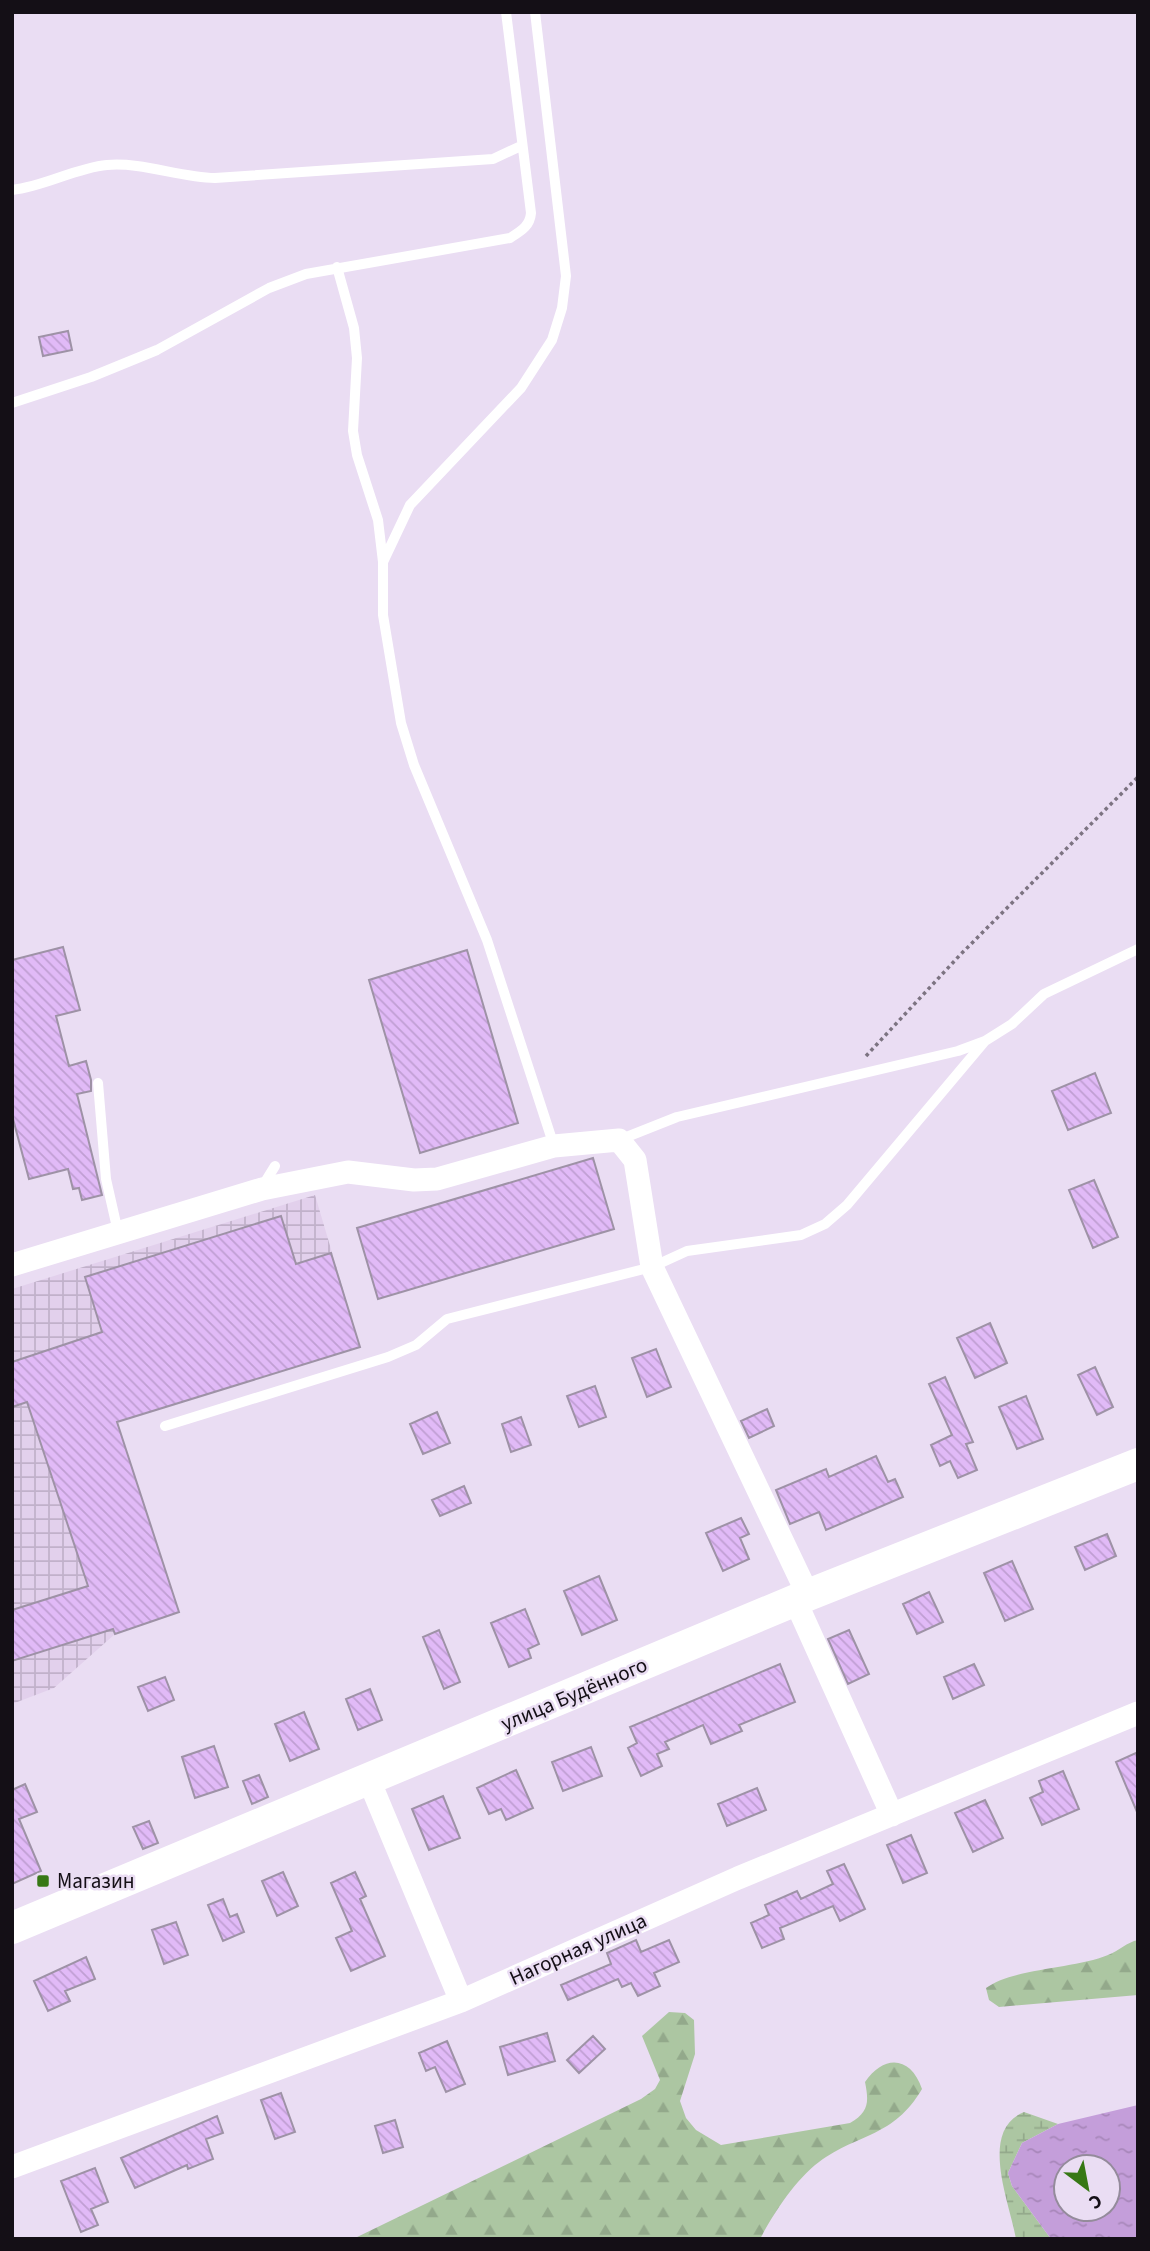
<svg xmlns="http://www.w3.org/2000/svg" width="1150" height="2251" font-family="'Source Sans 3',sans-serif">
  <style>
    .industrial { fill: url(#industrial-grid) }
    .forest { fill: url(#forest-firs) }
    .wetland { fill: url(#wetland-marsh) }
    .water { fill: url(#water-ripples); fill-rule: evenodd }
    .building { fill: url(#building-back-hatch); stroke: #9e92a6; stroke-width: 2 }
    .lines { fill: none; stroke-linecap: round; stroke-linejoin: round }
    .path { stroke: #7c7381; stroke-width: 3.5; stroke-dasharray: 3.5 3.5; stroke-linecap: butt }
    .lane { stroke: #fff; stroke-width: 10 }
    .street { stroke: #fff; stroke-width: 23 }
    .secondary { stroke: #fff; stroke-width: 32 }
    .poi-dot { fill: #377815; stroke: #eaddf3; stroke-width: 2.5 }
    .labels { text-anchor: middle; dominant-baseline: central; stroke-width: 5; stroke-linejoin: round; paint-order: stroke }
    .street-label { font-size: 21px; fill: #140f16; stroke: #eaddf3 }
    .poi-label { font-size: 21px; fill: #140f16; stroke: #eaddf3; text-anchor: start }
  </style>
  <defs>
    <pattern id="industrial-grid" width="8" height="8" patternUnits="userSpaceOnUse" patternTransform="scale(1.75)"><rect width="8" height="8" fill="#e2d0ec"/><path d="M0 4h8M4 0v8" fill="none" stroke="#c1b1ca"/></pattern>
    <pattern id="forest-firs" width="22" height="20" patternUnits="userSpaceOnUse" patternTransform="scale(1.75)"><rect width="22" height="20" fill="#acc6a2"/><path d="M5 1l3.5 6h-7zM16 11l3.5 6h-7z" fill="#93a98b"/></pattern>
    <pattern id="wetland-marsh" width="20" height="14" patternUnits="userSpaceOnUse" patternTransform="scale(1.75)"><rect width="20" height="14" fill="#acc6a2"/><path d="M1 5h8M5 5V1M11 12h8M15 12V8" fill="none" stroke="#93a98b"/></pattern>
    <pattern id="water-ripples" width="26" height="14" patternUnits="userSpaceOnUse" patternTransform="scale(1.75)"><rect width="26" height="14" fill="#c49eda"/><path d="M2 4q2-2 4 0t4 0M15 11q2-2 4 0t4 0" fill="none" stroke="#a887ba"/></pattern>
    <pattern id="building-back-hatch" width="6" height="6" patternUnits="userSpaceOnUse" patternTransform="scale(1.75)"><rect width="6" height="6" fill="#e1baf7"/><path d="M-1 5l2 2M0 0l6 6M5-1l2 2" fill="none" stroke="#c09fd3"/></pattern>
  </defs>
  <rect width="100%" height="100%" fill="#eaddf3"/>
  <path class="industrial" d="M 315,1195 L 360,1347 L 117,1422 L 179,1612 L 115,1634 L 54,1688 L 12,1704 L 12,1289 Z"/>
  <path class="forest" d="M 1138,1940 L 1138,1995 L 999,2007 L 989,2000 L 986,1988 C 1013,1968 1074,1969 1108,1955 C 1119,1951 1127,1942 1138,1940 Z
    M 669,2012 L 685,2013 L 694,2020 L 695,2054 L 680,2101 L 686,2118 L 696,2130 L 721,2145 L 850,2123 C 869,2112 869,2102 865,2082 C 884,2054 911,2056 922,2089 C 893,2138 860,2132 819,2162 C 795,2180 774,2213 760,2239 L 353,2239 L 641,2099 L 655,2089 L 660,2080 L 642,2036 Z"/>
  <path class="wetland" d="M 1024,2112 L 1058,2124 L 1022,2143 L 1008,2173 L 1012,2186 L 1051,2239 L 1016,2239 C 1010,2203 978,2131 1024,2112 Z"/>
  <path class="water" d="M 1138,2105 L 1138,2239 L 1051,2239 L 1012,2186 L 1008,2173 L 1022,2143 L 1058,2124 ZM 1066,2167 L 1108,2167 L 1108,2209 L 1066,2209 Z"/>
  <path class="building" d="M 68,331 L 72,350 L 43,356 L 39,337 Z
    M 63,947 L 80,1010 L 56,1016 L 69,1066 L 86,1061 L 91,1080 L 91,1091 L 77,1094 L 102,1195 L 82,1200 L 79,1188 L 73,1189 L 68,1169 L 29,1179 L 12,1115 L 12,960 Z
    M 467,950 L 518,1123 L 420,1153 L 369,980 Z
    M 1095,1073 L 1111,1113 L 1068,1130 L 1052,1091 Z
    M 593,1158 L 614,1229 L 378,1299 L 357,1228 Z
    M 1094,1180 L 1118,1237 L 1093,1248 L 1069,1190 Z
    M 281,1216 L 296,1264 L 331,1253 L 360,1347 L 117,1422 L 179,1612 L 115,1634 L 113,1629 L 12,1661 L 12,1610 L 88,1586 L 27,1402 L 12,1407 L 12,1362 L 102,1332 L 85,1277 Z
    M 990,1323 L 1007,1363 L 975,1378 L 957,1338 Z
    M 656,1349 L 671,1387 L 647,1397 L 632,1358 Z
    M 1095,1367 L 1113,1407 L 1097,1415 L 1078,1375 Z
    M 945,1377 L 973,1442 L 966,1444 L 977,1470 L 958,1478 L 950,1461 L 940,1466 L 931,1445 L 952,1435 L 929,1384 Z
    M 595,1386 L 606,1417 L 579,1427 L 567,1396 Z
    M 1026,1396 L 1043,1439 L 1017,1449 L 999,1407 Z
    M 767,1409 L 774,1426 L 749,1438 L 741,1421 Z
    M 437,1412 L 450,1443 L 423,1454 L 410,1424 Z
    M 521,1417 L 531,1445 L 511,1452 L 502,1424 Z
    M 876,1456 L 888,1482 L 895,1479 L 903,1497 L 826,1530 L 819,1512 L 790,1524 L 776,1490 L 826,1469 L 829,1477 Z
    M 464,1486 L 471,1503 L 440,1516 L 432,1500 Z
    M 741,1518 L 749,1534 L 740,1538 L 749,1559 L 723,1571 L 706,1533 Z
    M 1107,1534 L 1116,1556 L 1085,1570 L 1075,1547 Z
    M 1012,1561 L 1033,1609 L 1005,1621 L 984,1573 Z
    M 599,1576 L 617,1620 L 582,1635 L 564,1591 Z
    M 929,1592 L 943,1622 L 917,1634 L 903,1604 Z
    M 525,1609 L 539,1644 L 528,1649 L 531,1658 L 509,1667 L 491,1623 Z
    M 439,1630 L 460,1682 L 444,1689 L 423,1637 Z
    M 849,1630 L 869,1674 L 848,1684 L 828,1639 Z
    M 780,1664 L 795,1702 L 739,1725 L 742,1731 L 711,1744 L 703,1725 L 665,1742 L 669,1749 L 657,1754 L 662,1766 L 641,1776 L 628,1748 L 637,1743 L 630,1727 Z
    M 974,1664 L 984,1685 L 953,1699 L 944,1677 Z
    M 165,1677 L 174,1700 L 148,1711 L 138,1687 Z
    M 370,1689 L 382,1720 L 358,1730 L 346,1699 Z
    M 304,1712 L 319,1749 L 290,1761 L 275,1724 Z
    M 214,1746 L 228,1787 L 195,1798 L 182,1757 Z
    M 591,1747 L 602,1776 L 563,1791 L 552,1762 Z
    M 1138,1752 L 1138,1812 L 1137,1812 L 1116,1762 Z
    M 516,1770 L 533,1808 L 506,1820 L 501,1809 L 489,1814 L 477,1788 Z
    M 1063,1771 L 1079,1809 L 1042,1825 L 1030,1798 L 1043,1792 L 1039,1781 Z
    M 259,1775 L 268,1797 L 252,1804 L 243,1781 Z
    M 25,1784 L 37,1812 L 19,1819 L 41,1871 L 12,1884 L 12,1790 Z
    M 757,1788 L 766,1810 L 727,1826 L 718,1804 Z
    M 443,1796 L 460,1838 L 429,1850 L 412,1809 Z
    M 985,1800 L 1003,1838 L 973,1852 L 955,1813 Z
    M 149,1821 L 158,1843 L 143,1849 L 133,1827 Z
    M 911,1835 L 927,1873 L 903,1883 L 887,1845 Z
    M 844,1864 L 865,1909 L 840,1921 L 833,1906 L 780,1928 L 784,1939 L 762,1948 L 751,1923 L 769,1915 L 765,1905 L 797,1891 L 801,1899 L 833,1884 L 827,1871 Z
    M 283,1872 L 298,1906 L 277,1916 L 262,1881 Z
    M 355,1872 L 366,1896 L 360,1899 L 385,1956 L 351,1971 L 336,1938 L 352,1931 L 331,1883 Z
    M 223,1899 L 230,1917 L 237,1914 L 244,1932 L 223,1941 L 208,1905 Z
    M 176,1922 L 188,1955 L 164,1964 L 152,1930 Z
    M 636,1940 L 641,1952 L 669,1940 L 679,1962 L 654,1973 L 660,1986 L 638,1996 L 631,1983 L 622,1987 L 618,1979 L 568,2000 L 561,1985 L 611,1964 L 607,1953 Z
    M 86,1957 L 95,1979 L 65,1991 L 70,2001 L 48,2011 L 34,1981 Z
    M 547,2033 L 555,2061 L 508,2075 L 500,2047 Z
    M 593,2036 L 605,2049 L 579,2073 L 567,2060 Z
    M 447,2041 L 465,2084 L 446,2092 L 435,2067 L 426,2071 L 419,2053 Z
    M 281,2093 L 295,2132 L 275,2139 L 261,2100 Z
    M 217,2116 L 223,2133 L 206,2139 L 213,2159 L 188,2169 L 187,2165 L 135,2188 L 121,2158 Z
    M 395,2120 L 403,2147 L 383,2153 L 375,2126 Z
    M 95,2168 L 108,2202 L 91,2209 L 98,2225 L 81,2232 L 61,2181 Z"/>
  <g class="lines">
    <path class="path" d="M 866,1056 L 960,955 L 1138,777"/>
    <path class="lane" d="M 535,12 L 566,276 L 562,308 L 552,340 L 521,388 L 410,505 L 383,562 L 383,615 L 401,723 L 414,765 L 487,940 L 554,1146
      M 12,190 C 46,186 75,168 107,165 C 142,162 179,177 215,178 L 493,159 L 521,146
      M 337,267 L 354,328 L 357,358 L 353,431 L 357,455 L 378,520 L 383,562
      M 12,403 L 91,377 L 157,350 L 269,288 L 306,274 L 510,238 C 521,231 530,226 531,213 L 506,12
      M 98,1083 L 106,1179 L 118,1232
      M 619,1140 L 677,1117 L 958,1051 L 985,1041 L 1012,1024 L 1044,994 L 1138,949
      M 262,1187 L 275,1166
      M 165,1426 L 388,1357 L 416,1345 L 447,1319 L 652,1267 L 687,1251 L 801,1235 L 825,1224 L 847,1205 L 985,1041"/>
    <path class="street" d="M 12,1265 L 262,1189 L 348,1172 L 414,1180 L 437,1179 L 554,1146 L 619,1140 L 635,1160 L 652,1267 L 808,1595
      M 795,1600 L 892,1815
      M 369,1780 L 461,2001
      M 12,2167 L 461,2001 L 738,1878 L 1138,1713"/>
    <path class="secondary" d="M 12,1928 L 808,1595 L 1138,1464"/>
  </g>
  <rect class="poi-dot" x="36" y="1874" width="14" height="14" rx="3.5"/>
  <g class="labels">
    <g class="street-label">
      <text transform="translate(574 1694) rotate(-23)">улица Будённого</text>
      <text transform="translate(578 1949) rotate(-24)">Нагорная улица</text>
    </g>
    <g class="poi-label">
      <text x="57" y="1881">Магазин</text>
    </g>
  </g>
  <rect width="1150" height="2251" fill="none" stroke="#140f16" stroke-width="28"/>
  <g transform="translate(1087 2188) rotate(148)"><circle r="33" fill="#eaddf3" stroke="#948b9b" stroke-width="2"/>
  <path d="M0-5L12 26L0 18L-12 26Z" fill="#377815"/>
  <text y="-10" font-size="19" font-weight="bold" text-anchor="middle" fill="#140f16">С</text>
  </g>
</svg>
